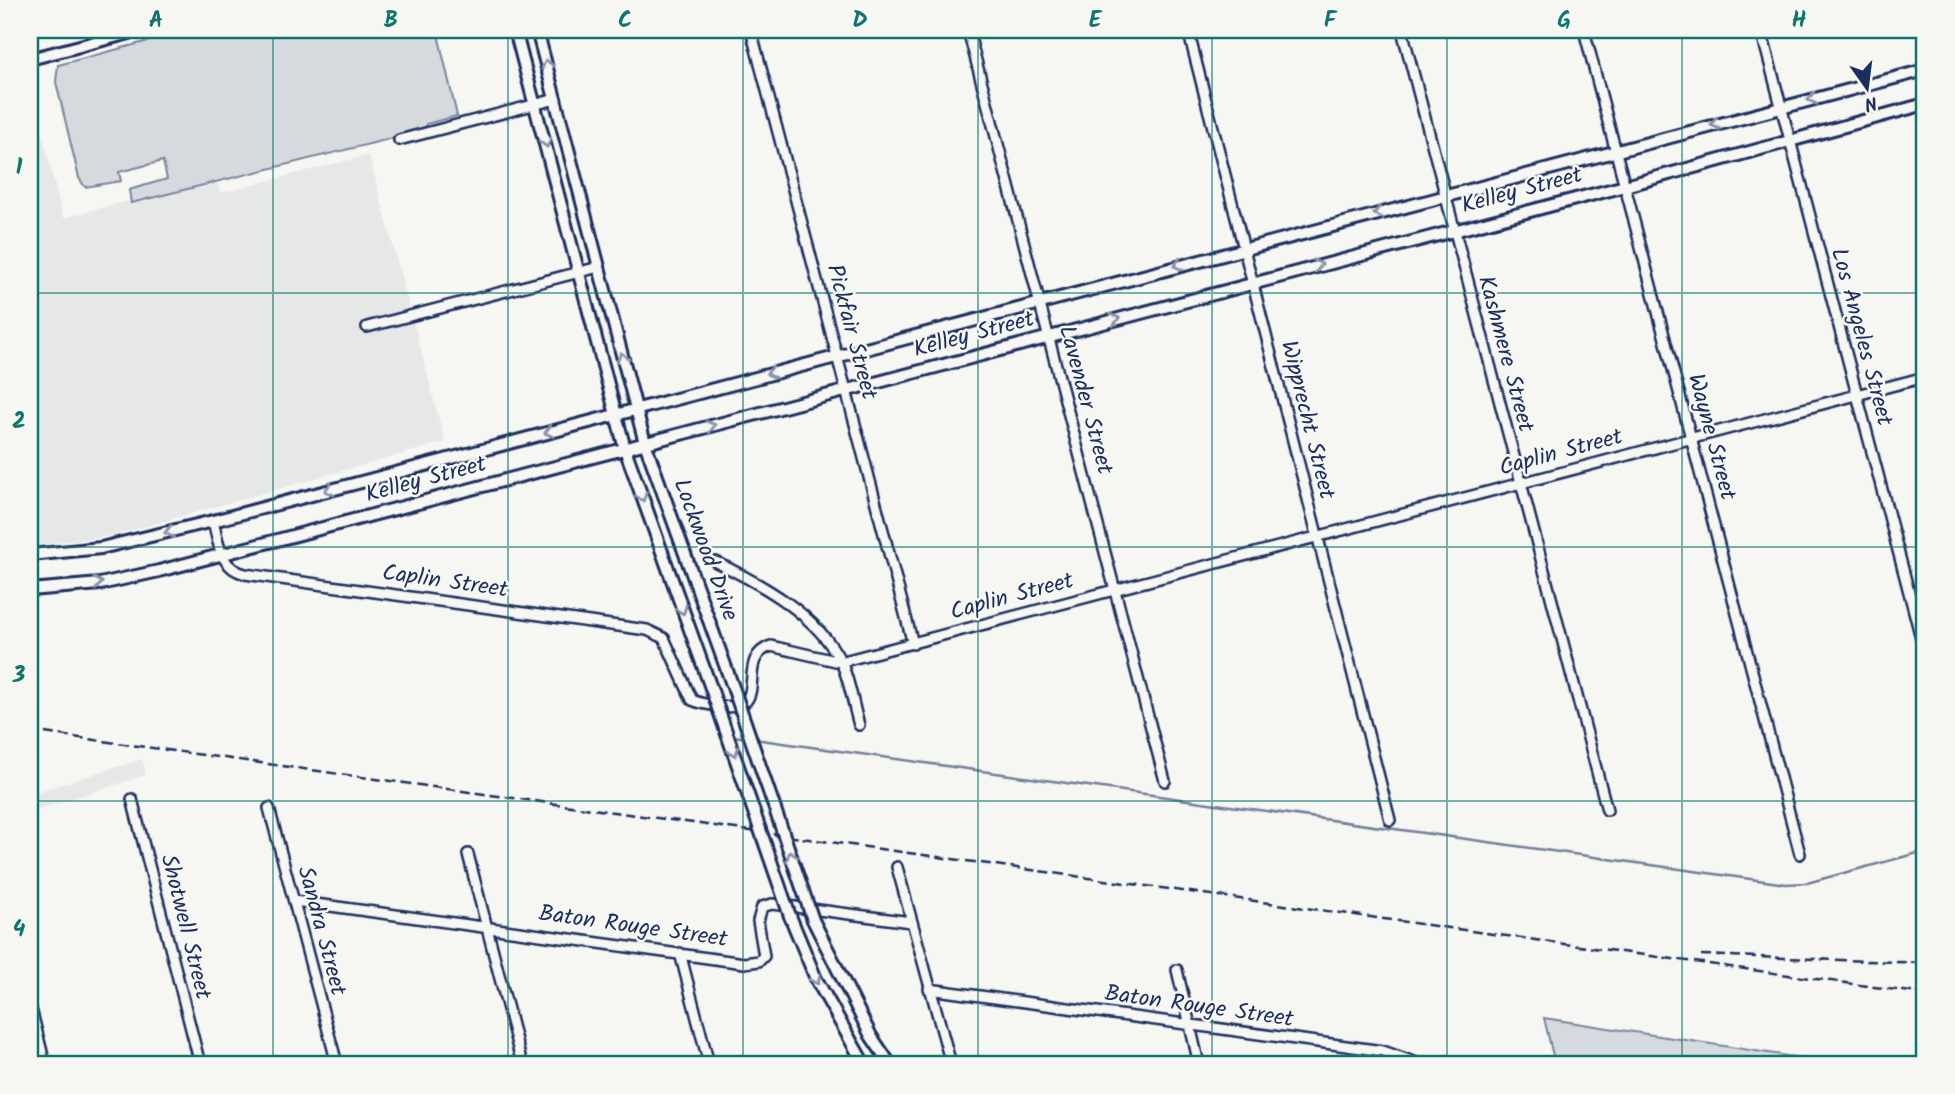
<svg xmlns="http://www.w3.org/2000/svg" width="1955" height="1094" font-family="Kalam,sans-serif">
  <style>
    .built { fill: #e6e7e7 }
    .green { fill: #d6d9dd; stroke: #78849e; stroke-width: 2 }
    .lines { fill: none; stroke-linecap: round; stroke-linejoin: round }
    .stream { stroke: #717e99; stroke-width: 2.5 }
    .minor-casing { stroke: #1b2f5e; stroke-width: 14 }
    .major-casing { stroke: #1b2f5e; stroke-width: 16 }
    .minor { stroke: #f6f6f2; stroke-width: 9 }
    .major { stroke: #f6f6f2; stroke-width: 10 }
    .rail { stroke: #1b2f5e; stroke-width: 2.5; stroke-dasharray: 10 5; stroke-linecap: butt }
    .major-bridge-casing { stroke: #1b2f5e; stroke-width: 16; stroke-linecap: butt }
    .major-bridge { stroke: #f6f6f2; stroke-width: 10 }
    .oneway { stroke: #8892a8 }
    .grid { fill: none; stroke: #0f766e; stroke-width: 2; stroke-opacity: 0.55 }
    .labels { text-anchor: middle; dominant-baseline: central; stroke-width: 5; stroke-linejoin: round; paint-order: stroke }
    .street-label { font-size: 23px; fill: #1b2f5e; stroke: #f6f6f2 }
    .neatline { fill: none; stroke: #0f766e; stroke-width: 2.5 }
    .grid-label { font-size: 23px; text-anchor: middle; font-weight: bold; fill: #0f766e }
  </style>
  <rect width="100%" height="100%" fill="#f6f6f2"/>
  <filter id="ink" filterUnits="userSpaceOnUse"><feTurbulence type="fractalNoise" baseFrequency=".0143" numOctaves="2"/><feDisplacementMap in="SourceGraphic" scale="14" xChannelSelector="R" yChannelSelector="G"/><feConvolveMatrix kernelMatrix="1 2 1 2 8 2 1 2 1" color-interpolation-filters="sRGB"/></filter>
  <g filter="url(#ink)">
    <path class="built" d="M 30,84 L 63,218 L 215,178 L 221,193 L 369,155 L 445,442 L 111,536 L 30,546 Z
      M 142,759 L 146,775 L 30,812 L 30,794 Z"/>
    <path class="green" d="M 190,30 L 437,30 L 457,116 L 426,124 L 426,130 L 131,203 L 129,190 L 167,179 L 163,161 L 119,172 L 121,181 L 85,187 L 79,178 L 56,82 L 58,65 Z
      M 1544,1018 L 1839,1064 L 1555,1064 Z"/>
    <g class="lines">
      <path class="stream" d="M 733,736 L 747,738
        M 754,739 L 1786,884 L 1807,883 L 1925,851"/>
      <g class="minor-casing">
        <path id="minor" d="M 751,30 L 913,644
          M 968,30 L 1165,781
          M 1188,30 L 1390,820
          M 1402,30 L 1607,810
          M 1584,30 L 1800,854
          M 1761,30 L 1925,653
          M 399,140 L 556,99
          M 367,327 L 599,267
          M 213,521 C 219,544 219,567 245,574 L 647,630 L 664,638 L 692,700 C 701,704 710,705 719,706 C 775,714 732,659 771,646 L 840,662 L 1925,377
          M 716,562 C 761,584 817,614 841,662 C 850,681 853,705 859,725
          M 132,799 L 200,1064
          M 269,808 L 337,1064
          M 468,854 L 522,1064
          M 897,867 L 951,1064
          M 294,901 L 744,963 L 759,961 L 764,956 L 758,921 L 762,907 L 772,904 L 911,922
          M 680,953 L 709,1064
          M 1177,970 L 1199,1064
          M 929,989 L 1383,1051 L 1420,1064
          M 30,1005 L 45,1064"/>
      </g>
      <g class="major-casing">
        <path id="major" d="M 515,30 L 625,449 L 711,688
          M 537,30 L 645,443 L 734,690
          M 30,59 L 141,30
          M 30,555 L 101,548 L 213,521 L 1925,70
          M 30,590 L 100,584 L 159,571 L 1625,186 L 1925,104
          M 790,916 L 816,979 L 864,1064
          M 813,920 L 871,1036 L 890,1064"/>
      </g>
      <use href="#minor" class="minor"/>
      <use href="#major" class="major"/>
      <path class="rail" d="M 30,731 L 1925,994
        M 1701,955 L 1925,963
        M 1903,1064 L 1925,1054"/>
      <g class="major-bridge-casing">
        <path id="major-bridge" d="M 711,688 L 790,916
          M 734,690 L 813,920"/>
      </g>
      <use href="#major-bridge" class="major-bridge"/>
    </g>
    <defs><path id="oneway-chevron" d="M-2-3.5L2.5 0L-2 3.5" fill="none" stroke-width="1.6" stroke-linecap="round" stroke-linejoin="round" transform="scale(1.75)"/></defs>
    <g class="oneway">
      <use href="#oneway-chevron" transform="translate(547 64) rotate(-105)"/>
      <use href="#oneway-chevron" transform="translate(1812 99) rotate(166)"/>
      <use href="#oneway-chevron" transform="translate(1715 124) rotate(165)"/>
      <use href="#oneway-chevron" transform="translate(546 143) rotate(75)"/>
      <use href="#oneway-chevron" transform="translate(1378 213) rotate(166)"/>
      <use href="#oneway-chevron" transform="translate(1178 265) rotate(165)"/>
      <use href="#oneway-chevron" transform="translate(1318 265) rotate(-14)"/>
      <use href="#oneway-chevron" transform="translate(1115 319) rotate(-15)"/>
      <use href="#oneway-chevron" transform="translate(622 357) rotate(-104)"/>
      <use href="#oneway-chevron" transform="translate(771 373) rotate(165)"/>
      <use href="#oneway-chevron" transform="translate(711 426) rotate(-15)"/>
      <use href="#oneway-chevron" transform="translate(549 432) rotate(165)"/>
      <use href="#oneway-chevron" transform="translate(329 490) rotate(165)"/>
      <use href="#oneway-chevron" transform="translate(642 497) rotate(71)"/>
      <use href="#oneway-chevron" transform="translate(169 532) rotate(167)"/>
      <use href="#oneway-chevron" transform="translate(98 583) rotate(-9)"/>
      <use href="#oneway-chevron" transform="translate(682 610) rotate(70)"/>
      <use href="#oneway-chevron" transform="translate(734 752) rotate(71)"/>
      <use href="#oneway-chevron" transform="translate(791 856) rotate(-109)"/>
      <use href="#oneway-chevron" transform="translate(816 980) rotate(65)"/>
    </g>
  </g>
  <path class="grid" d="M 273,30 L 273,1064M 508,30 L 508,1064M 743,30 L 743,1064M 978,30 L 978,1064M 1212,30 L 1212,1064M 1447,30 L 1447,1064M 1682,30 L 1682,1064M 30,293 L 1925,293M 30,547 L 1925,547M 30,801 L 1925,801"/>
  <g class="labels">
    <g class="street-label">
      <text transform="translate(1522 191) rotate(-15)">Kelley Street</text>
      <text transform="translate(851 332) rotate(75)">Pickfair Street</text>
      <text transform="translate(974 335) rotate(-15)">Kelley Street</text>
      <text transform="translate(1861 337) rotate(75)">Los Angeles Street</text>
      <text transform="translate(1505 354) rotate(75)">Kashmere Street</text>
      <text transform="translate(1085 400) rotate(75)">Lavender Street</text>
      <text transform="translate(1307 420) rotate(76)">Wipprecht Street</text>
      <text transform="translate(1711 437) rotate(75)">Wayne Street</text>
      <text transform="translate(1561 453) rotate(-15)">Caplin Street</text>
      <text transform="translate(426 480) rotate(-15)">Kelley Street</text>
      <text transform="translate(705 550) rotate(70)">Lockwood Drive</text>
      <text transform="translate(445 582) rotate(8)">Caplin Street</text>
      <text transform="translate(1012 597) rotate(-15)">Caplin Street</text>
      <text transform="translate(185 927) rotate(76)">Shotwell Street</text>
      <text transform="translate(633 927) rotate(8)">Baton Rouge Street</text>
      <text transform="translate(321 931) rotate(75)">Sandra Street</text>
      <text transform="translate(1199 1007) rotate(8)">Baton Rouge Street</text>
    </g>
  </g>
  <rect width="1955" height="1094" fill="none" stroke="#f6f6f2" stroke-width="77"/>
  <g transform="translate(1867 88) rotate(166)" stroke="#f6f6f2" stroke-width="5" paint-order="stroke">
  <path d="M0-5L12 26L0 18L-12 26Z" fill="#1b2f5e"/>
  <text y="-10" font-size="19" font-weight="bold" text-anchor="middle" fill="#1b2f5e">N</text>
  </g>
  <rect x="38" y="38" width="1878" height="1018" class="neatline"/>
  <g class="grid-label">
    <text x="156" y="27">A</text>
    <text x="391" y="27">B</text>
    <text x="625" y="27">C</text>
    <text x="860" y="27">D</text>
    <text x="1095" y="27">E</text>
    <text x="1330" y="27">F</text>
    <text x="1564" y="27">G</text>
    <text x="1799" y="27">H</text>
    <text x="19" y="174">1</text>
    <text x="19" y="428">2</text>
    <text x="19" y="682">3</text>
    <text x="19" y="936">4</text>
  </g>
</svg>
